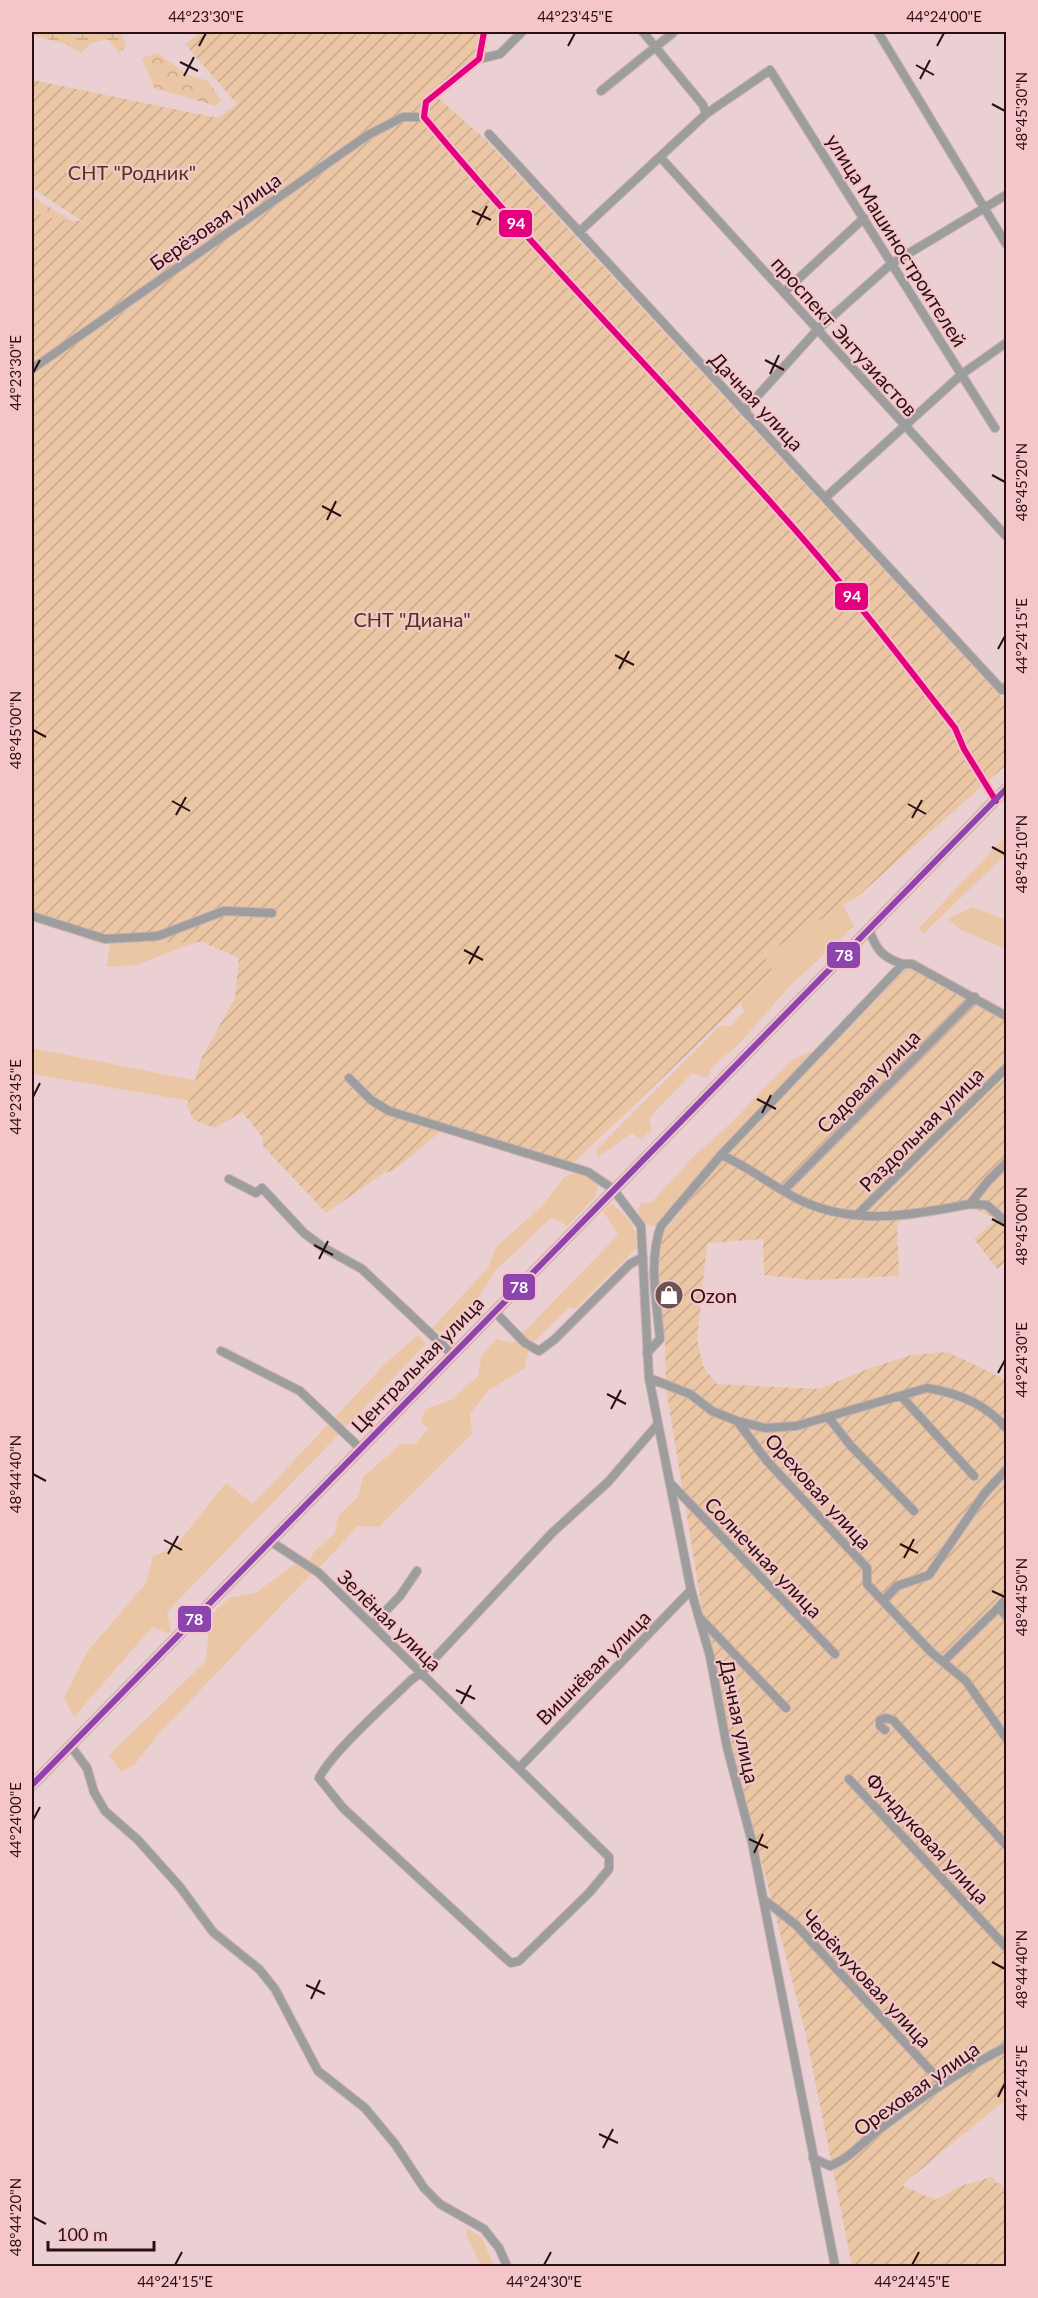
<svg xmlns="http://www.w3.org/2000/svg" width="1038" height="2298" font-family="Lato,sans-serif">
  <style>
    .grass { fill: #ebc6a4 }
    .forest { fill: url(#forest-crowns) }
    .wetland { fill: url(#wetland-marsh) }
    .garden { fill: url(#garden-furrows) }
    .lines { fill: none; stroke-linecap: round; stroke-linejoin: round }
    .minor-casing { stroke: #c6b0b1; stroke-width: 10 }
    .tertiary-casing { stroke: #c6b0b1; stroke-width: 12 }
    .minor { stroke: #9e9d9e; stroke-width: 8 }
    .tertiary { stroke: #9e9d9e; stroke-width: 9 }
    .bus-1-casing { stroke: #f5c6c9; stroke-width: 10 }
    .bus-2-casing { stroke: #f5c6c9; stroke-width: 10 }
    .bus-1 { stroke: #e5007d; stroke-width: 6 }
    .bus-2 { stroke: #8e44ad; stroke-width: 6 }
    .ticks { fill: none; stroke: #2b1013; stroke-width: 2 }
    .labels { text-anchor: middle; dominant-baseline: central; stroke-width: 4.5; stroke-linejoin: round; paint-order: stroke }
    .park-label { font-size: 20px; fill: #4c3719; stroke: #f5c6c9 }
    .street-label { font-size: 20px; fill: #2b1013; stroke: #f5c6c9 }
    .poi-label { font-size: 20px; fill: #2b1013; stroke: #f5c6c9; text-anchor: start }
    .line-badge { stroke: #f5c6c9; stroke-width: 2 }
    .badge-label { font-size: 16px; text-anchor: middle; font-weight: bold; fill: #fff }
    .neatline { fill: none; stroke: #2b1013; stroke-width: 2 }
    .ticks-label { font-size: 15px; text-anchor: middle; fill: #2b1013 }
  </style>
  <defs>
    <pattern id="forest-crowns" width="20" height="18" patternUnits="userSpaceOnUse" patternTransform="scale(1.5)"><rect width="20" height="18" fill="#ebc6a4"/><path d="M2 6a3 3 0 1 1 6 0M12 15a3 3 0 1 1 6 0" fill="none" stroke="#caa98c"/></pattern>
    <pattern id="wetland-marsh" width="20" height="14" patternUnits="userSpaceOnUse" patternTransform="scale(1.5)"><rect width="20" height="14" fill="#ebc6a4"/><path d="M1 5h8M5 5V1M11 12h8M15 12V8" fill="none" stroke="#caa98c"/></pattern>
    <pattern id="garden-furrows" width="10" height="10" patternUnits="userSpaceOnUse" patternTransform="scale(1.5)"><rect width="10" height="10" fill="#ebc6a4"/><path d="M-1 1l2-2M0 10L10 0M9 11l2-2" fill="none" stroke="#caa98c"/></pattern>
  </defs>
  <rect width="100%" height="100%" fill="#ead0d2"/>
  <path class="grass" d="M 1006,836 L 1006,854 L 923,934 L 919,928 Z
    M 843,905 L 854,926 L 791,985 L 738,1045 L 712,1067 L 707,1078 L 692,1073 L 649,1118 L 652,1129 L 641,1140 L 632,1133 L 598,1157 L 596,1150 L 720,1026 L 731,1026 L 744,1012 L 741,1003 L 773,972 L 764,955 Z
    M 972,907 L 1006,920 L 1006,949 L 961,930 L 948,919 Z
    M 193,927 L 272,965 L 210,937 L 136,965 L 107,967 L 110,941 Z
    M 32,1048 L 207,1083 L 190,1101 L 32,1074 Z
    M 812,1051 L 811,1060 L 668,1215 L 657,1227 L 641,1223 L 638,1208 L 642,1203 L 651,1203 L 694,1156 L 731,1123 L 790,1061 Z
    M 580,1171 L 598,1185 L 596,1196 L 567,1226 L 552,1217 L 495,1271 L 481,1294 L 441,1332 L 431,1329 L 489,1267 L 496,1247 L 542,1206 L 564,1177 Z
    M 612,1204 C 629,1218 637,1226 637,1248 L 575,1309 L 569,1307 L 529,1347 L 525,1368 L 488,1391 L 470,1414 L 472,1434 L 379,1527 L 358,1526 L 319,1568 L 310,1562 L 313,1553 L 335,1533 L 338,1516 L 358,1497 L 363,1477 L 400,1445 L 416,1443 L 428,1429 L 421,1421 L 425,1409 L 451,1400 L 478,1376 L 482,1355 L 496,1339 L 513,1343 L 618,1235 L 603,1211 Z
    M 418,1335 L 426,1344 L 167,1612 L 171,1631 L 167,1633 L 152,1627 L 74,1717 L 64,1698 L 87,1652 L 146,1583 L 153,1556 L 174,1548 L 226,1483 L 253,1504 L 386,1363 Z
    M 297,1563 L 312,1573 L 155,1738 L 135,1764 L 121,1772 L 109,1755 L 206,1661 L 210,1616 L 229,1598 L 255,1593 Z
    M 467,2228 L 482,2238 L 494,2266 L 481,2266 L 467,2236 Z"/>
  <path class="forest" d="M 158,53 L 186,74 L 208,81 L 221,100 L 216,106 L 154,88 L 142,58 Z
    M 32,196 L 72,221 L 56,220 L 32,211 Z"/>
  <path class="wetland" d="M 32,32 L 59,32 L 72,35 L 126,32 L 122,34 L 126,46 L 120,53 L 107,39 L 91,43 L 81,53 L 66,44 L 32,35 Z"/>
  <path class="garden" d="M 201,32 L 487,32 L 486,60 L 437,97 L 485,139 L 1006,702 L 1006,765 L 858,896 L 764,955 L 773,972 L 566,1170 L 441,1131 L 393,1171 L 385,1172 L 326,1213 L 263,1146 L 263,1138 L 242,1112 L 215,1128 L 194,1120 L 187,1106 L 202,1057 L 235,998 L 239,958 L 202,942 L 99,943 L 32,919 L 32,211 L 56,220 L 82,221 L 32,188 L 32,80 L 218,118 L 237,104 L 185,44 Z
    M 911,964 L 1006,1018 L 1006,1261 L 997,1269 L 974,1239 L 997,1219 L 970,1207 L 897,1222 L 899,1276 L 811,1280 L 764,1275 L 763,1239 L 707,1243 L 697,1340 L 703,1366 L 717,1384 L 820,1389 L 865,1370 L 911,1355 L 948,1352 L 1006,1380 L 1006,2099 L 902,2185 L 935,2200 L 961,2186 L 992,2177 L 996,2183 L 1002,2183 L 1006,2191 L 1006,2266 L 852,2266 L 806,2035 L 735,1757 L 705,1628 L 666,1388 L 665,1339 L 659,1300 L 660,1260 L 661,1235 L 731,1150 Z"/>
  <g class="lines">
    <g class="minor-casing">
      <path id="minor" d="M 484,32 L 479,59 L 426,102 L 424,117 C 543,261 675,393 798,533 C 853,596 904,662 955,728 L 964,749 L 996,801
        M 643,32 L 703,105 L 706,114
        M 878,32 L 1006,244
        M 479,59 L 500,54 L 522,32
        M 601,91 L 674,32
        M 489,134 L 1002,690 L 1006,686
        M 661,158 L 1006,536
        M 579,232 L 706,114 L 770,70 L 995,428
        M 784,292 L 864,218
        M 32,369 L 368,135 L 403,117 L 424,117
        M 744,411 L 818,329 L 891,264 L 1006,195
        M 825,498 L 962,374 L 1006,343
        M 32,916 L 105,939 L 158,936 L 224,911 L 272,913
        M 903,964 L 912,964 L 1006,1016
        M 349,1078 L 371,1100 L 389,1111 L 588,1172 L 613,1189 L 641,1226 L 649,1378 L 691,1590 L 710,1656 L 727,1747 L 752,1842 L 835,2266
        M 721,1155 C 750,1167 774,1188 802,1201 C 856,1226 914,1215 970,1204 L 988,1181 L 1006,1163
        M 229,1179 L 256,1193 L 262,1188 L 304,1233 L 324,1248 L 362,1269 L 452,1354
        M 784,1190 L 975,997
        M 970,1204 L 987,1205 L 1006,1222
        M 858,1214 L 1006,1068
        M 494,1311 L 525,1343 L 539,1351 L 555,1339 L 630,1264 L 643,1257
        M 221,1351 L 300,1391 L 360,1448
        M 647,1353 L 660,1339 C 657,1303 648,1261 661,1226 L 721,1155 L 903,964 C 883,958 876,950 869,929
        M 649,1378 L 690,1394 L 712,1411 L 737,1421 L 767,1461 L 867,1568 L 867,1584 L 932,1653 L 966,1681 L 1006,1738
        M 901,1396 L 974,1476
        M 829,1418 L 850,1445 L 914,1511
        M 737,1421 L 765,1428 L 796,1426 L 927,1388 C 959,1393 986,1404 1006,1428
        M 671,1484 L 835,1654
        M 270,1541 L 319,1573 L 609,1857 L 609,1869 L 589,1893 L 519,1961 L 511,1963 L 503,1956 L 343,1808 L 319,1778 C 333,1751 388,1703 411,1680 L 421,1673 L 552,1533 L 608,1482 L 658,1424
        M 883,1601 L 897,1586 L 929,1575 L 984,1494 L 1006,1470
        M 999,1607 L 1006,1599
        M 700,1618 L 786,1708
        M 372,1625 L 400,1596 L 417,1571
        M 944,1661 L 999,1607 L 1006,1616
        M 885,1730 L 880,1726 L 880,1720 L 886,1718 L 893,1720 L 1006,1845
        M 70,1745 L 87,1768 L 94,1792 L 105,1811 L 138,1840 L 180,1887 L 213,1932 L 259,1969 L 275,1989 L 318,2071 L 365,2108 L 395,2144 L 424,2188 L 440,2204 L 484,2229 L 499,2248 L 507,2266
        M 519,1768 L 691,1590
        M 849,1779 L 1006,1947
        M 763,1899 L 796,1925 L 943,2084
        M 813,2158 L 830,2166 C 853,2157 868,2136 889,2122 C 926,2094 965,2068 1006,2047"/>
    </g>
    <g class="tertiary-casing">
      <path id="tertiary" d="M 32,1785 L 1006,789"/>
    </g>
    <use href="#minor" class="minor"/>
    <use href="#tertiary" class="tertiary"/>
    <g class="bus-1-casing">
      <path id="bus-1" d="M 484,32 L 479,59 L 426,102 L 424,117 C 543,261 675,393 798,533 C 853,596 904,662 955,728 L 964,749 L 996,801"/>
    </g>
    <g class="bus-2-casing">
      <path id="bus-2" d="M 32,1785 L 1006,789"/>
    </g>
    <use href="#bus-1" class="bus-1"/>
    <use href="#bus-2" class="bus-2"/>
  </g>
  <path class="ticks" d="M 199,46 L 206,33M 568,46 L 575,33M 937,46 L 944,33M 180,62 L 198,71M 916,65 L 934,75M 184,76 L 194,57M 920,79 L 930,60M 992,104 L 1005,111M 472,211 L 491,220M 477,225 L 487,206M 765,360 L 784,370M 33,373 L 40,360M 770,374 L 779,355M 992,475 L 1005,482M 322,506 L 341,516M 327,520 L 336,501M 998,649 L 1005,636M 615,655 L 634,665M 619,669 L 629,651M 33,730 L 46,737M 172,801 L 190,811M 908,804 L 926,814M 176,815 L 186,797M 912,818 L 922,800M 992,847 L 1005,854M 464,950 L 483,960M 469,964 L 479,946M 33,1097 L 40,1083M 757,1099 L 776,1109M 762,1113 L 771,1095M 992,1219 L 1005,1226M 314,1245 L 333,1255M 319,1259 L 328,1241M 998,1373 L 1005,1360M 607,1394 L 626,1404M 611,1409 L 621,1390M 33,1474 L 46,1481M 164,1540 L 182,1550M 900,1544 L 918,1553M 168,1554 L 178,1536M 904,1558 L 914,1539M 992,1591 L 1005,1597M 456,1690 L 475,1699M 461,1704 L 471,1685M 33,1820 L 40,1807M 749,1839 L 768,1848M 754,1853 L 763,1834M 992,1962 L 1005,1969M 306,1985 L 325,1994M 311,1999 L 320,1980M 998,2097 L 1005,2083M 599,2134 L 618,2143M 603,2148 L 613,2129M 33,2217 L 46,2224M 175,2265 L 182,2252M 544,2265 L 551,2252M 912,2265 L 919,2252"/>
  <defs>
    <g id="shop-disc" transform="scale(1.5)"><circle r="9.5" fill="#6e5356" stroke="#f5c6c9"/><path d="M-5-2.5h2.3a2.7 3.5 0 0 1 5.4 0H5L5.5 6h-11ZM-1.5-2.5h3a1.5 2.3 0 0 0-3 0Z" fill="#fff"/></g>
  </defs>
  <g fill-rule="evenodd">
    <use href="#shop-disc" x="669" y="1295"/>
  </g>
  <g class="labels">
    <g class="park-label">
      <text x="132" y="172">СНТ "Родник"</text>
      <text x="412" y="619">СНТ "Диана"</text>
    </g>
    <g class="street-label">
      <text transform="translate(215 221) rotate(-35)">Берёзовая улица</text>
      <text transform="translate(897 240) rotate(58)">улица Машиностроителей</text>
      <text transform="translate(845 336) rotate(48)">проспект Энтузиастов</text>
      <text transform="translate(757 401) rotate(47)">Дачная улица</text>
      <text transform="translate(868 1081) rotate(-45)">Садовая улица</text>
      <text transform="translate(921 1129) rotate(-45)">Раздольная улица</text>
      <text transform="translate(417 1364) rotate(-46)">Центральная улица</text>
      <text transform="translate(819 1491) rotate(48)">Ореховая улица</text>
      <text transform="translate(764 1557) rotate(46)">Солнечная улица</text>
      <text transform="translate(390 1620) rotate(44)">Зелёная улица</text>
      <text transform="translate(593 1667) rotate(-45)">Вишнёвая улица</text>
      <text transform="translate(740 1721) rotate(78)">Дачная улица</text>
      <text transform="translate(928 1838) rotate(47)">Фундуковая улица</text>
      <text transform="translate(867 1978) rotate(47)">Черёмуховая улица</text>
      <text transform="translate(916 2088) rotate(-35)">Ореховая улица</text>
    </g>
    <g class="poi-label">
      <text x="690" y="1295">Ozon</text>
    </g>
  </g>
  <g class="line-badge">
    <rect x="498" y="209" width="35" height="29" rx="6" fill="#e5007d"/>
    <rect x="834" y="582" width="35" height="29" rx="6" fill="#e5007d"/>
    <rect x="826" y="941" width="35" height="28" rx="6" fill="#8e44ad"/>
    <rect x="502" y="1273" width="34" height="28" rx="6" fill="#8e44ad"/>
    <rect x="177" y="1605" width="35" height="28" rx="6" fill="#8e44ad"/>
  </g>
  <g class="badge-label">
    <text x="516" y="229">94</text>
    <text x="852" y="602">94</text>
    <text x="844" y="961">78</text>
    <text x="519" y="1293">78</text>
    <text x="194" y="1625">78</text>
  </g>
  <rect width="1038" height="2298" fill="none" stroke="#f5c6c9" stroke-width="66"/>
  <path d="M48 2241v9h106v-9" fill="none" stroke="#2b1013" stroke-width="3"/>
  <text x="57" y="2241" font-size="18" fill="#2b1013" stroke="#f5c6c9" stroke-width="4.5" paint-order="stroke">100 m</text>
  <rect x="33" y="33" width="972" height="2232" class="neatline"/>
  <g class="ticks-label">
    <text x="206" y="22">44°23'30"E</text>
    <text x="575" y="22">44°23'45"E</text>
    <text x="944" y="22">44°24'00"E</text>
    <text transform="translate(1022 111) rotate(-90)" y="5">48°45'30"N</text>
    <text transform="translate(16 373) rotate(-90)" y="5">44°23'30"E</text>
    <text transform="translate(1022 482) rotate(-90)" y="5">48°45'20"N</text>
    <text transform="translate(1022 636) rotate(-90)" y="5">44°24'15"E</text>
    <text transform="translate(16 730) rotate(-90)" y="5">48°45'00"N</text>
    <text transform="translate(1022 854) rotate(-90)" y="5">48°45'10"N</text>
    <text transform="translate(16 1097) rotate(-90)" y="5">44°23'45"E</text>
    <text transform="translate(1022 1226) rotate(-90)" y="5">48°45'00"N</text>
    <text transform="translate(1022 1360) rotate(-90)" y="5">44°24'30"E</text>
    <text transform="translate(16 1474) rotate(-90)" y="5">48°44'40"N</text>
    <text transform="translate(1022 1597) rotate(-90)" y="5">48°44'50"N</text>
    <text transform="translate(16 1820) rotate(-90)" y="5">44°24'00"E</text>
    <text transform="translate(1022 1969) rotate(-90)" y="5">48°44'40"N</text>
    <text transform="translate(1022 2083) rotate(-90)" y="5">44°24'45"E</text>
    <text transform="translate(16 2217) rotate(-90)" y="5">48°44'20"N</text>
    <text x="175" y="2287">44°24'15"E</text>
    <text x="544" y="2287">44°24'30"E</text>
    <text x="912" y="2287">44°24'45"E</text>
  </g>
</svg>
